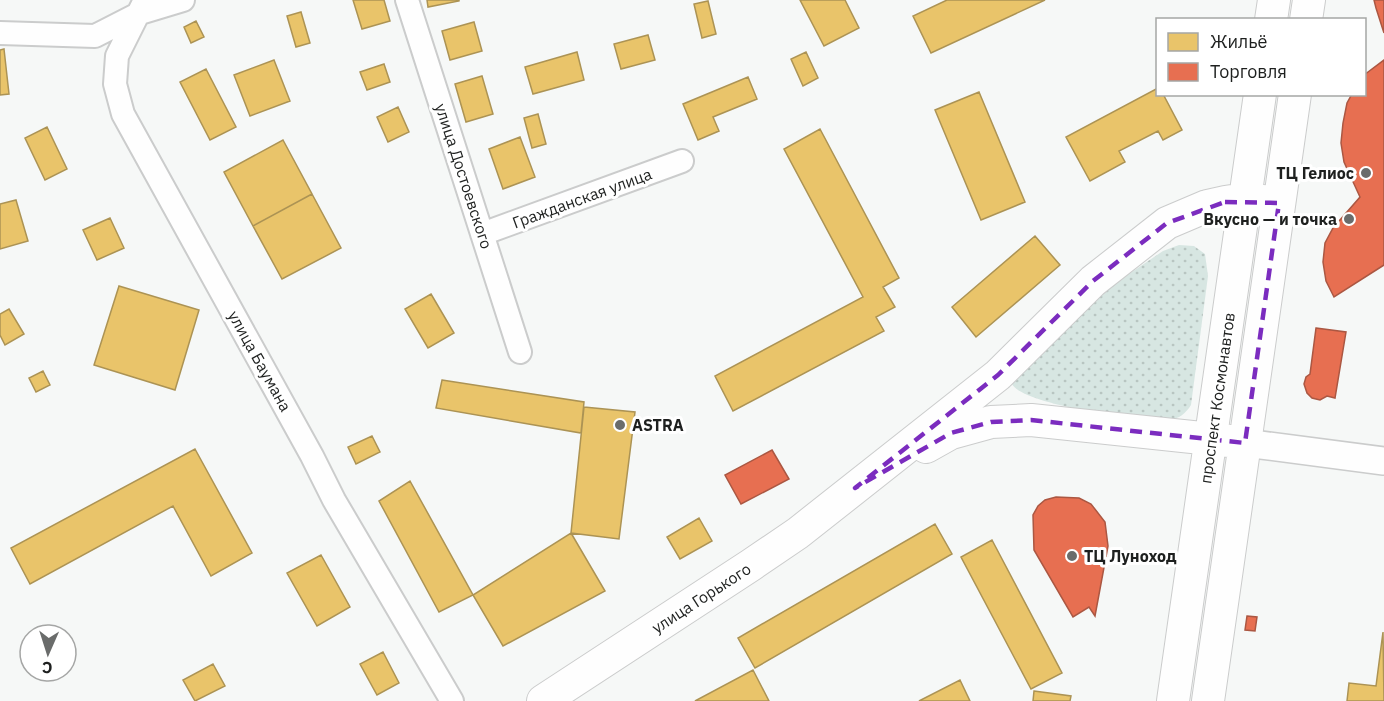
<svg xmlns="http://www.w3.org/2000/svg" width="1384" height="701" font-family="'IBM Plex Sans',sans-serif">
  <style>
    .grass { fill: url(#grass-dots) }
    .homes { fill: #e9c46a; stroke: #ac9354; stroke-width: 1.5 }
    .shops { fill: #e76f51; stroke: #ab5742; stroke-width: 1.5 }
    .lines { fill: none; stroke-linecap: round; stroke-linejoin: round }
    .minor-casing { stroke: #cbcccc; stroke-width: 26 }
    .tertiary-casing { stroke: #cbcccc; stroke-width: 30 }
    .secondary-casing { stroke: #cbcccc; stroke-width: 34 }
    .minor { stroke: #fefefe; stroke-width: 22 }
    .tertiary { stroke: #fefefe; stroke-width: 27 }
    .secondary { stroke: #fefefe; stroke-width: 32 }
    .marked { fill: none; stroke: #7b2cbf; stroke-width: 4.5; stroke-dasharray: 12 8; stroke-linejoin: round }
    .poi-dot { fill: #6a6c6b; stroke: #fff; stroke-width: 2 }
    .labels { text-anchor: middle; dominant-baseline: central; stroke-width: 6; stroke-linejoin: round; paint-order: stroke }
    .poi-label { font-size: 16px; font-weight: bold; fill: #1e201f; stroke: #fff; text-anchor: end }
    .street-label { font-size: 16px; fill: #1e201f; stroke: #fff }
  </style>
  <defs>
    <pattern id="grass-dots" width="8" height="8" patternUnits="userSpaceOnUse" patternTransform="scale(1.5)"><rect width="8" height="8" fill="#d7e6e2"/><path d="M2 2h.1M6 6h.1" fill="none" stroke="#b8c5c1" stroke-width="1.8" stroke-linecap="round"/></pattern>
  </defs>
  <rect width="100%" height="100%" fill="#f6f8f7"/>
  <path class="grass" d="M 1179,245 L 1194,246 L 1205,254 L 1208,276 L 1191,405 C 1186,413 1179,419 1169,420 C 1144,422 1023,405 1012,384 L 1014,378 L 1114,284 L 1163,251 Z"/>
  <path class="homes" d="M 353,0 L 384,0 L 390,21 L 362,29 Z
    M 427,0 L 459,0 L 459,1 L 428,7 Z
    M 800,0 L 845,0 L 859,28 L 824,46 Z
    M 947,0 L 1045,0 L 931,53 L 913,16 Z
    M 708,1 L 716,34 L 702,38 L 694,4 Z
    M 301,12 L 310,43 L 296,47 L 287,16 Z
    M 196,21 L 204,37 L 191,43 L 184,27 Z
    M 474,22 L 482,51 L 450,60 L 442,31 Z
    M 648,35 L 655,60 L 621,69 L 614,44 Z
    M 4,49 L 9,94 L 0,95 L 0,50 Z
    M 577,52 L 584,80 L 533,94 L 525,67 Z
    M 806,52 L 818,78 L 803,86 L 791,59 Z
    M 274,60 L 290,101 L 250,116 L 234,75 Z
    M 384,64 L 390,82 L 367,90 L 360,72 Z
    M 206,69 L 236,127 L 210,140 L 180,82 Z
    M 482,76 L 493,114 L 466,122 L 455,84 Z
    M 748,77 L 757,99 L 713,117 L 719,131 L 698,140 L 683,104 Z
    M 1158,88 L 1158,94 L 1163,94 L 1182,130 L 1163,140 L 1158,131 L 1119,151 L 1125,162 L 1090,181 L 1066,137 Z
    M 979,92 L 1025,202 L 981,220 L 935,110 Z
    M 398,107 L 409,132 L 388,142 L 377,117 Z
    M 538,114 L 546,144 L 532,148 L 524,118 Z
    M 47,127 L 67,169 L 45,180 L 25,138 Z
    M 820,129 L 899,278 L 883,287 L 895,307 L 876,317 L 884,331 L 733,411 L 715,376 L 863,297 L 784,149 Z
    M 520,137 L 535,177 L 503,189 L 489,149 Z
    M 283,140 L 312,194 L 253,226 L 224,172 Z
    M 312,194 L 341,248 L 282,279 L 253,226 Z
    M 16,200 L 28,241 L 0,249 L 0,204 Z
    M 110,218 L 124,248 L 97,260 L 83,230 Z
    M 1035,236 L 1060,265 L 976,337 L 952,307 Z
    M 119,286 L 199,310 L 175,390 L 94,365 Z
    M 431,294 L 454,333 L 428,348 L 405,309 Z
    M 9,309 L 24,334 L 5,345 L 0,335 L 0,314 Z
    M 43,371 L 50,385 L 36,392 L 29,378 Z
    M 442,380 L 584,402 L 581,433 L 436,408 Z
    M 584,407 L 635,412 L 619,539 L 571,533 Z
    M 372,436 L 380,452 L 356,464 L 348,447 Z
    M 195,449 L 252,553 L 211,576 L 173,506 L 30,584 L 11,548 Z
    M 410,481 L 473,595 L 439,612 L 379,501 Z
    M 699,518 L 712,541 L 680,559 L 667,537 Z
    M 935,524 L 952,554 L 755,668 L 738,638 Z
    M 571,533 L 605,591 L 503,646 L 473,595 Z
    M 992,540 L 1062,673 L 1031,689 L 961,557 Z
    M 321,555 L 350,607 L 317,626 L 287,573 Z
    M 1383,632 L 1384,701 L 1347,701 L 1349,683 L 1376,686 Z
    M 383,652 L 399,683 L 377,695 L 360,664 Z
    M 213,664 L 225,686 L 195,701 L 183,680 Z
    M 753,670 L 769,701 L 695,701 Z
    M 960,680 L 970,701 L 919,701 Z
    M 1034,691 L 1071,696 L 1070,701 L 1033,701 Z"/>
  <path class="shops" d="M 1374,0 L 1384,0 L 1384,33 L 1376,8 Z
    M 1384,60 L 1384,265 L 1334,297 L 1326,281 L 1323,262 L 1325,243 L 1333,228 L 1360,197 L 1344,162 L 1341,143 L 1343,123 L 1347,103 L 1352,94 L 1364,94 L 1364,75 Z
    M 1316,328 L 1346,332 L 1335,398 L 1327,396 L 1320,400 L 1312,398 L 1307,393 L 1304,384 L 1306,377 L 1310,374 Z
    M 772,450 L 789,479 L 741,504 L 725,475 Z
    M 1056,497 L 1079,498 L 1091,504 L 1105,522 L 1108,546 L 1095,616 L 1089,607 L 1073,617 L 1034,550 L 1033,515 L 1038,506 L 1045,500 Z
    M 1247,616 L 1257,617 L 1255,631 L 1245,630 Z"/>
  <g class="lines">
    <g class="minor-casing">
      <path id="minor" d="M 145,0 L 117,56 L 115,84 L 123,114 L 312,456 L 334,500 L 452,701
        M 407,0 L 520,352
        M 0,33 L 95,36 L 140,13 L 183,0
        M 482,234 L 682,161"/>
    </g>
    <g class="tertiary-casing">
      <path id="tertiary" d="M 1245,443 L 1384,461"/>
    </g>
    <g class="secondary-casing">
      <path id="secondary" d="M 1271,20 L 1274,0
        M 1306,20 L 1309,0
        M 926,447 L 951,433 L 991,422 L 1031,420 L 1230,441
        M 543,701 L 751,565 L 798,533 L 998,375 L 1093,281 L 1167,223 L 1207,206 L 1225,202 L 1245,199 L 1279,203
        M 1173,701 L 1260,94
        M 1208,701 L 1295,94"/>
    </g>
    <use href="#minor" class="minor"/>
    <use href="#tertiary" class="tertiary"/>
    <use href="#secondary" class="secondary"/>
  </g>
  <path class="marked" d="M 1225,202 L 1279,203 L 1245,443 L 1031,420 L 991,422 L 951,433 L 855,488 L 998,375 L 1093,281 L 1167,223 Z"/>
  <g class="poi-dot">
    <circle cx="1366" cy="173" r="6"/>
    <circle cx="1349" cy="219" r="6"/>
    <circle cx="620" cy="425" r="6"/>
    <circle cx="1072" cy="556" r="6"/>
  </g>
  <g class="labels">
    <g class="poi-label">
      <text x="1354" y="173">ТЦ Гелиос</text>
      <text x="1337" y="219">Вкусно — и точка</text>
      <text x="632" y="425" text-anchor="start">ASTRA</text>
      <text x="1084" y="556" text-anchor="start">ТЦ Луноход</text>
    </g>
    <g class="street-label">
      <text transform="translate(464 176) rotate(72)">улица Достоевского</text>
      <text transform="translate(582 198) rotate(-20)">Гражданская улица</text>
      <text transform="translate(260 361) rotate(61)">улица Баумана</text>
      <text transform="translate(1217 398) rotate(-82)">проспект Космонавтов</text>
      <text transform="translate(701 598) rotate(-33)">улица Горького</text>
    </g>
  </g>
  <rect x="1156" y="18" width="210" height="78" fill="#ffffff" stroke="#a5a6a5" stroke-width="1.5"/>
  <rect x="1168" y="33" width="30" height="18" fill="#e9c46a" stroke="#a5a6a5" stroke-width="1.5"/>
  <text x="1210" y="48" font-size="18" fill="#1e201f">Жильё</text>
  <rect x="1168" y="63" width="30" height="18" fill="#e76f51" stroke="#a5a6a5" stroke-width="1.5"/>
  <text x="1210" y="78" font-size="18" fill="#1e201f">Торговля</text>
  <g transform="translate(48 653) rotate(183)"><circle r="28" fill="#ffffff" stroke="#a5a6a5" stroke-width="1.5"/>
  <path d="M0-4.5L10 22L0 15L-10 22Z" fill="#6a6c6b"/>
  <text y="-9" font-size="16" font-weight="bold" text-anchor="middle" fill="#1e201f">С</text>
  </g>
</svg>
